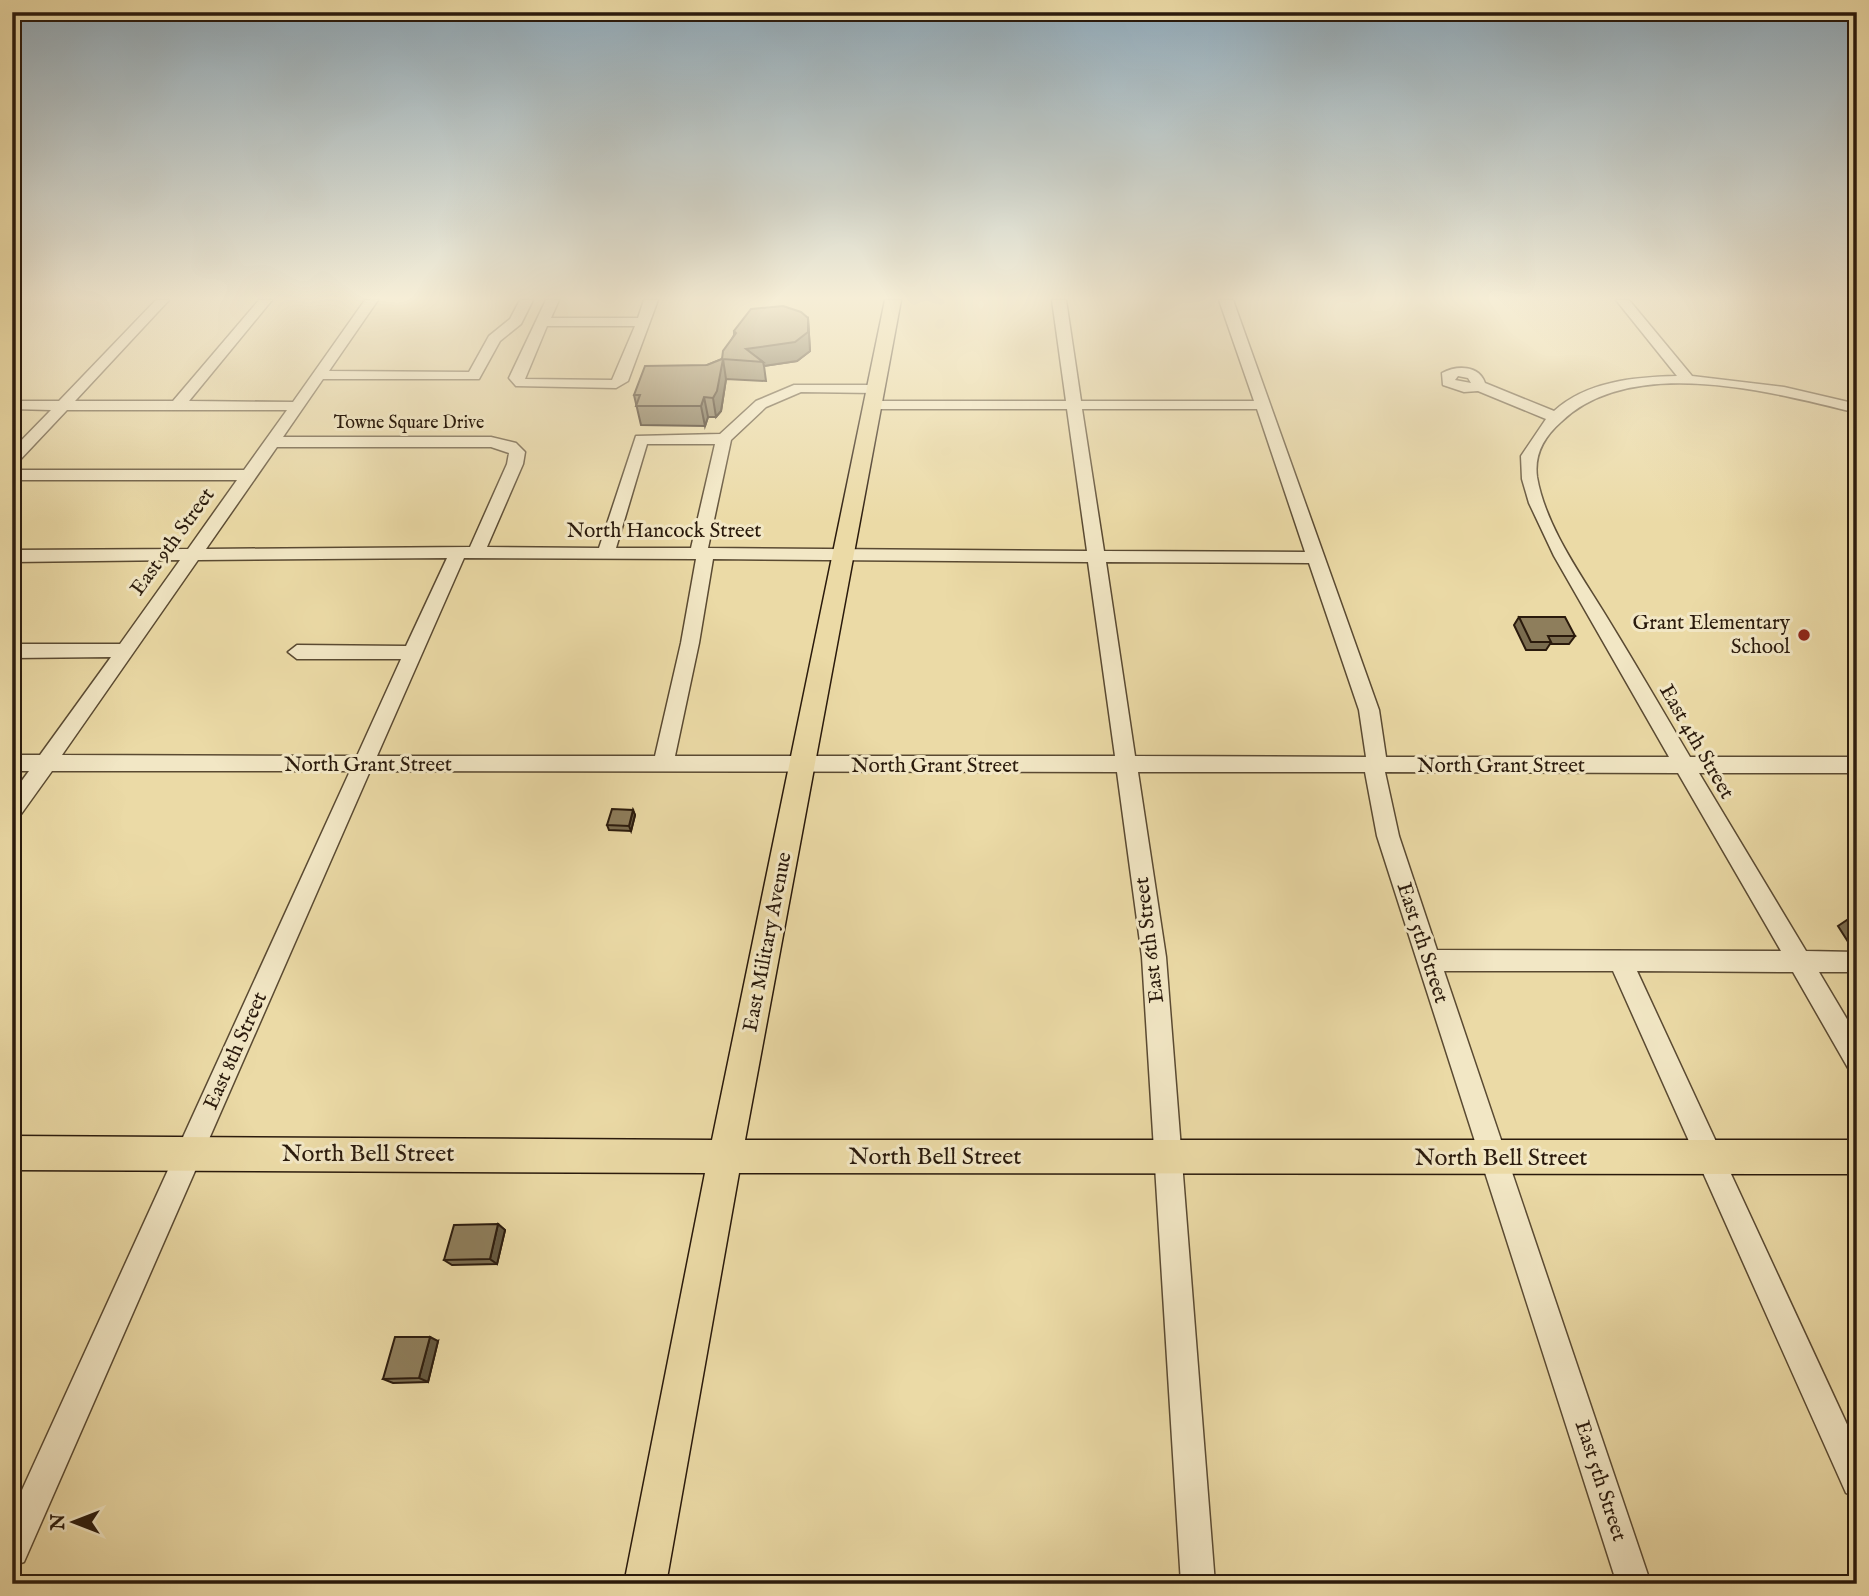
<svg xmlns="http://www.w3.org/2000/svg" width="1869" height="1596" font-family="'IM FELL English',serif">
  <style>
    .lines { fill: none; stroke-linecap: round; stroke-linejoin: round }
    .minor-casing { stroke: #5a4a32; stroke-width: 3 }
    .major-casing { stroke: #2a1a0c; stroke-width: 3 }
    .minor { fill: #f2e7c5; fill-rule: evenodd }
    .major { fill: #ebdaa6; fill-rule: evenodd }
    .wall { fill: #7a6c4f; stroke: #2a1a0c; stroke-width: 2 }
    .shaded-wall { fill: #635840; stroke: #2a1a0c; stroke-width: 2 }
    .building { fill: #8e7e5c; stroke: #2a1a0c; stroke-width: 2 }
    .poi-dot { fill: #8f2418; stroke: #f2e7c5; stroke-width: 2.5 }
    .labels { text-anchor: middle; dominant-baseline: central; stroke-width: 6; stroke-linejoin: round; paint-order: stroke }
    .far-street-label { font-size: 18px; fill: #2a1a0c; stroke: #f2e7c5 }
    .street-label { font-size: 21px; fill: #2a1a0c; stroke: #f2e7c5 }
    .poi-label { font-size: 21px; fill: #2a1a0c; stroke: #f2e7c5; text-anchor: end }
    .near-street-label { font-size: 24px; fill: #2a1a0c; stroke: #f2e7c5 }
  </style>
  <rect width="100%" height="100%" fill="#ebdaa6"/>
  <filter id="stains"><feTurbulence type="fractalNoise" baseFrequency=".00286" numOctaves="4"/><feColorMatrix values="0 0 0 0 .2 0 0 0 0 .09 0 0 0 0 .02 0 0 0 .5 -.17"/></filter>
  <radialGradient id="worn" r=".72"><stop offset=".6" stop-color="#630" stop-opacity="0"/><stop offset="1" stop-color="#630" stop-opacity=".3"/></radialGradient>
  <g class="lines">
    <g class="minor-casing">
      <path id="minor" d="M 156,300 L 169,300 L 75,401 L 173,401 L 259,300 L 272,300 L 189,401 L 293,402 L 365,300 L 378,300 L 329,371 L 469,372 L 489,336 L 510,319 L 520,300 L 533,300 L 521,324 L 500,341 L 479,379 L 323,379 L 283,437 L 491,437 L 516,443 L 525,452 L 523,464 L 487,547 L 599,548 L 636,436 L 720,434 L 756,401 L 794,385 L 876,385 L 883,389 L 876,393 L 801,392 L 766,407 L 731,440 L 708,548 L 1087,551 L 1067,409 L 873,409 L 866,405 L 873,401 L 1066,401 L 1052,300 L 1066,300 L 1081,401 L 1254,401 L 1219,300 L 1233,300 L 1379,710 L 1386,757 L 1669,757 L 1554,556 L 1529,503 L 1522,479 L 1521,456 L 1546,419 L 1478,391 L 1464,392 L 1443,385 L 1442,373 C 1457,365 1479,365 1485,383 L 1554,411 C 1587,381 1635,377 1677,376 L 1616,300 L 1629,300 L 1692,376 L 1784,387 L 1857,404 L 1857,413 C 1772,392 1631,354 1561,422 C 1544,437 1534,454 1537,477 C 1546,529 1585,580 1611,624 C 1638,668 1664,713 1690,757 L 1857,757 L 1857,773 L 1699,773 L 1806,951 L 1857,952 L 1857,972 L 1819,972 L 1857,1036 L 1857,1072 L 1848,1068 L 1793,972 L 1637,971 L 1857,1446 L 1857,1498 L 1846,1493 L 1613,971 L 1444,971 L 1651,1584 L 1617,1584 L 1377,836 L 1365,772 L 1138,772 L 1166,957 L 1215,1584 L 1181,1584 L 1142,957 L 1117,772 L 370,771 L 24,1562 L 12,1566 L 12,1512 L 350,771 L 52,771 L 19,817 L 12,819 L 12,794 L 29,771 L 12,771 L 12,755 L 40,755 L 111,657 L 12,658 L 12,644 L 120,644 L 180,560 L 12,562 L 12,550 L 188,549 L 237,480 L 12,480 L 12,470 L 244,470 L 287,410 L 67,410 L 18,462 L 12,464 L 12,450 L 51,410 L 12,409 L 12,401 L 59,401 ZM 1458,376 L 1468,378 L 1471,383 L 1455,380 ZM 1082,409 L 1257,409 L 1305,552 L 1104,551 ZM 647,444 L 715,444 L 691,548 L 616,548 ZM 277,447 L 491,447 L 509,453 L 507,464 L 470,547 L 206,549 ZM 447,558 L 406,646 L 297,645 L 288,652 L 297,659 L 401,659 L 357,756 L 62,755 L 198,560 ZM 464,558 L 696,559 L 681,643 L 655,756 L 377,756 ZM 713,559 L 1088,562 L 1115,756 L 675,756 L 699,643 ZM 1106,562 L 1309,563 L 1359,710 L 1366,757 L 1135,756 ZM 1385,772 L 1678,773 L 1781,951 L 1437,950 L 1399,836 Z
        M 546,300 L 559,300 L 551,318 L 638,318 L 644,300 L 658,300 L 628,381 L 616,388 L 516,386 L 509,378 ZM 547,326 L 635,326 L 612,380 L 525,379 Z"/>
    </g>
    <g class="major-casing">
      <path id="major" d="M 885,300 L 901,300 L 745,1140 L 1857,1140 L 1857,1174 L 739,1173 L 666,1584 L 624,1584 L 705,1173 L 12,1170 L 12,1136 L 712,1140 Z"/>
    </g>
    <use href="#minor" class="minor"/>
    <use href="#major" class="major"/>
  </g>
  <path class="wall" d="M 808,318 L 810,351 L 797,361 L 764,366 L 766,381 L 726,379 L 721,411 L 716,417 L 708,417 L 705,426 L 641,425 L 634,395 L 722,359 L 734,335 L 734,331 Z
    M 1519,617 L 1575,636 L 1569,644 L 1550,644 L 1546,650 L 1526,650 L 1514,625 Z
    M 633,810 L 635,815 L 631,831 L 609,830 L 607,825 Z
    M 1857,917 L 1857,948 L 1852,948 L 1838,926 L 1850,918 Z
    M 498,1224 L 505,1230 L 497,1264 L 452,1265 L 444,1260 Z
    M 438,1341 L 428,1382 L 393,1383 L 383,1379 Z"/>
  <path class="shaded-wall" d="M 808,318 L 810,351 L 797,361 L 764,366 L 763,362 L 746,349 Z
    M 723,359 L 726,379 L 721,411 L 716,417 L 713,398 Z
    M 704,397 L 708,417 L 705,426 L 701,406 Z
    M 633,810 L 635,815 L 631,831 L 629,826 Z
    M 498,1224 L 505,1230 L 497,1264 L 490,1259 Z
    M 430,1337 L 438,1341 L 428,1382 L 419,1378 Z"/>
  <path class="building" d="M 783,306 L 801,312 L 808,318 L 808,332 L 795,342 L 746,349 L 763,362 L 723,359 L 717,391 L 713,398 L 704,397 L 701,406 L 636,406 L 640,395 L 634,395 L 645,366 L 707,365 L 722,359 L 723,351 L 736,333 L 734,331 L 751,309 Z
    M 1519,617 L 1565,617 L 1575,636 L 1548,636 L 1551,642 L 1531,642 Z
    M 612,809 L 633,810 L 629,826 L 607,825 Z
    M 1857,917 L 1857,928 L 1850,918 Z
    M 498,1224 L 490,1259 L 444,1260 L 454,1225 Z
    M 395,1337 L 430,1337 L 419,1378 L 383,1379 Z"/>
  <linearGradient id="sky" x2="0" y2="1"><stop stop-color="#8fa9b9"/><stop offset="0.57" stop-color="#f6eed7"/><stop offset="1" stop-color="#f6eed7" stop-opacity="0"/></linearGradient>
  <rect width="1869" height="523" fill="url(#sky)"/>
  <circle class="poi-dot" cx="1804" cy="635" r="7"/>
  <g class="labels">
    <g class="far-street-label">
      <text x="409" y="423">Towne Square Drive</text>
    </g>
    <g class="street-label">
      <text x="664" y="531">North Hancock Street</text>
      <text transform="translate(173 542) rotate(-54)">East 9th Street</text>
      <text transform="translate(1696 742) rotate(60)">East 4th Street</text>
      <text x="368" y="765">North Grant Street</text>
      <text x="935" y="766">North Grant Street</text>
      <text x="1501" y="766">North Grant Street</text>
      <text transform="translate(1150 940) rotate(-97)">East 6th Street</text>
      <text transform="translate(768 942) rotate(-79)">East Military Avenue</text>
      <text transform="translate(1422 943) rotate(72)">East 5th Street</text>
      <text transform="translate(236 1051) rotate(-66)">East 8th Street</text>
      <text transform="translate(1600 1481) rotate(72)">East 5th Street</text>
    </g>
    <g class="poi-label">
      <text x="1790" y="623">Grant Elementary<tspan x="1790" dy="24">School</tspan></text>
    </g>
    <g class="near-street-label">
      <text x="368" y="1154">North Bell Street</text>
      <text x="935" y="1157">North Bell Street</text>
      <text x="1501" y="1158">North Bell Street</text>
    </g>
  </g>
  <rect width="1869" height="1596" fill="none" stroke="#ebdaa6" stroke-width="42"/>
  <rect x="14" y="14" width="1841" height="1568" fill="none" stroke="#2a1a0c" stroke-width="3.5"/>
  <rect x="21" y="21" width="1827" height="1554" fill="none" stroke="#2a1a0c" stroke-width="2"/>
  <g transform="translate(74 1522) rotate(270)" stroke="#f2e7c5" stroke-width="5" paint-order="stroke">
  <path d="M0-5L12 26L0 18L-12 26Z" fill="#2a1a0c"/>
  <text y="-10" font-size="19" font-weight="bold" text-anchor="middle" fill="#2a1a0c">N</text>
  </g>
  <rect width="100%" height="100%" filter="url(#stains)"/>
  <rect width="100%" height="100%" fill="url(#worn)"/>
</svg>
